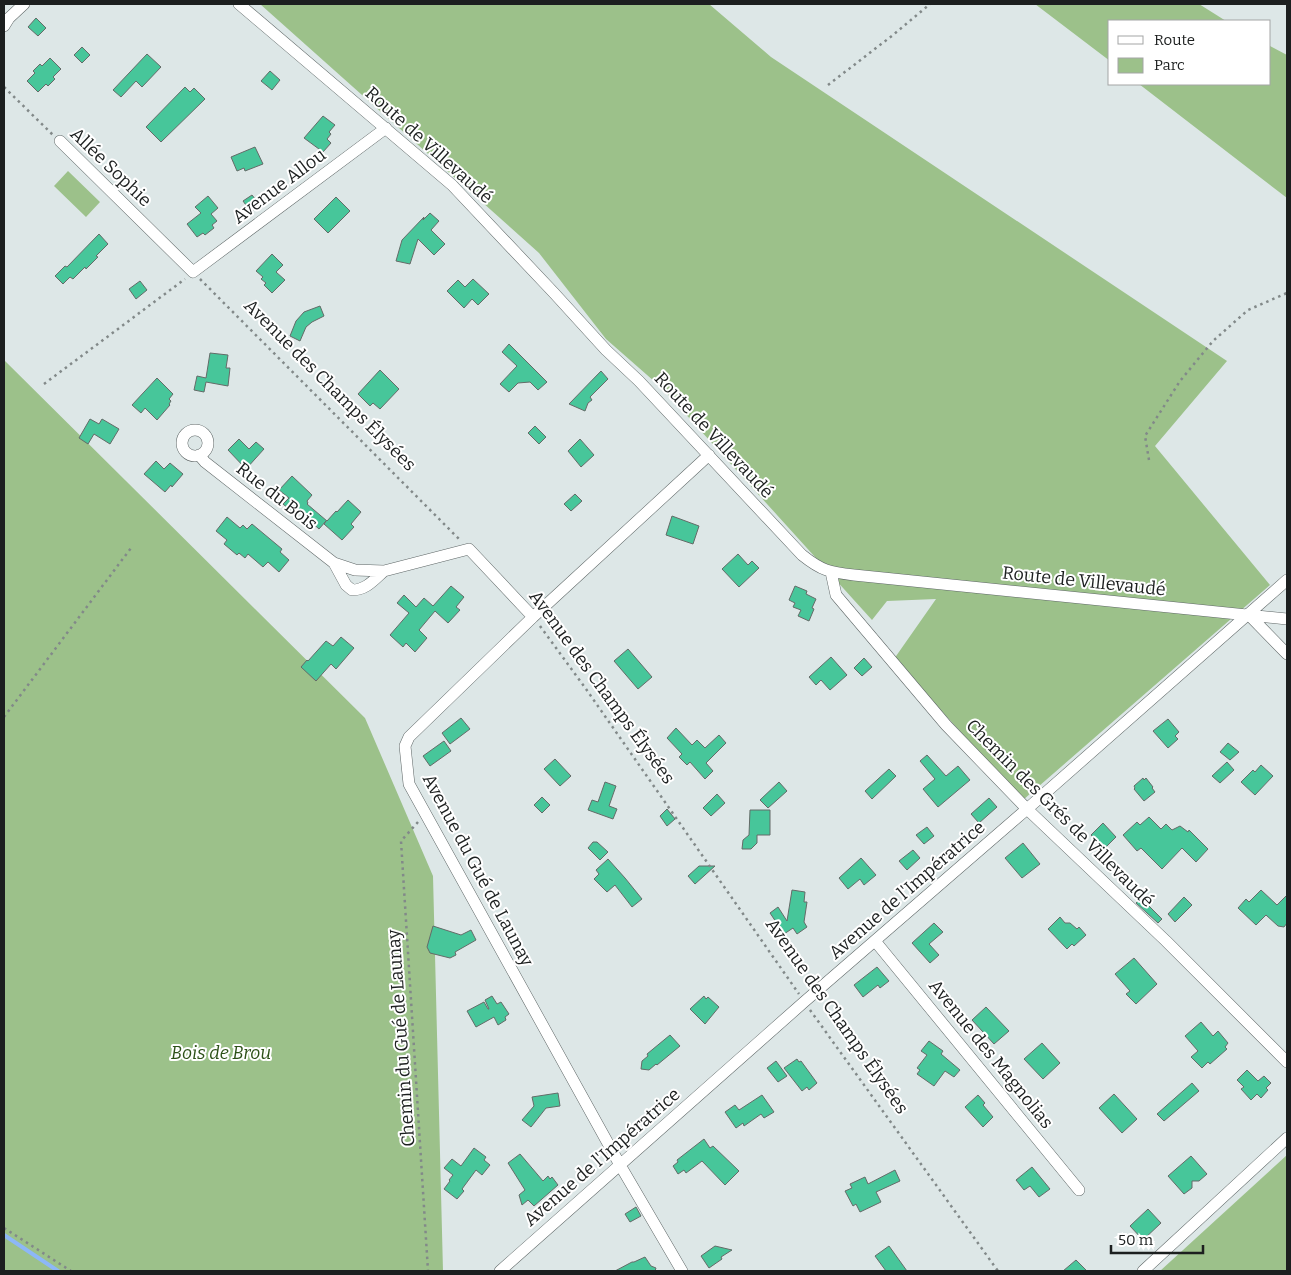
<svg xmlns="http://www.w3.org/2000/svg" width="1291" height="1275" font-family="Bitter,serif">
  <style>
    .green { fill: #9cc18a }
    .lines { fill: none; stroke-linecap: round; stroke-linejoin: round }
    .stream { stroke: #8db7f7; stroke-width: 4 }
    .building { fill: #47c69a; stroke: #646b68 }
    .minor-casing { stroke: #5f6767; stroke-width: 12 }
    .path { stroke: #828989; stroke-width: 2.5; stroke-dasharray: 2.5 4; stroke-linecap: butt }
    .minor { stroke: #fff; stroke-width: 11 }
    .labels { text-anchor: middle; dominant-baseline: central; stroke-width: 4; stroke-linejoin: round; paint-order: stroke }
    .street-label { font-size: 18px; fill: #1c1f1f; stroke: #fff }
    .park-label { font-size: 18px; font-style: italic; fill: #2d5118; stroke: #fff }
  </style>
  <rect width="100%" height="100%" fill="#dde7e7"/>
  <path class="green" d="M 260,4 L 709,4 L 771,57 L 1227,361 L 1155,446 L 1270,585 L 1023,800 L 894,659 L 936,599 L 887,601 L 872,620 L 663,389 L 606,339 L 539,253 Z
    M 1035,4 L 1199,4 L 1226,21 L 1110,21 L 1110,61 Z
    M 1270,46 L 1287,55 L 1287,198 L 1139,84 L 1270,84 Z
    M 68,171 L 100,202 L 86,217 L 54,186 Z
    M 4,360 L 365,718 L 433,876 L 443,1271 L 4,1271 Z
    M 1287,1155 L 1287,1271 L 1160,1271 Z"/>
  <g class="lines">
    <path class="stream" d="M 4,1235 L 58,1271"/>
  </g>
  <path class="building" d="M 36,18 L 46,28 L 38,36 L 28,27 Z
    M 82,47 L 90,55 L 82,63 L 74,55 Z
    M 147,54 L 161,67 L 142,87 L 136,81 L 121,97 L 113,90 Z
    M 50,58 L 61,69 L 53,77 L 55,79 L 48,86 L 46,84 L 38,92 L 27,81 L 35,73 L 33,71 L 40,64 L 42,66 Z
    M 270,71 L 280,80 L 272,90 L 261,81 Z
    M 185,87 L 190,92 L 194,88 L 205,99 L 161,142 L 146,127 Z
    M 323,116 L 335,125 L 329,132 L 331,134 L 327,139 L 331,143 L 323,152 L 304,138 Z
    M 255,147 L 263,164 L 245,171 L 244,168 L 237,171 L 231,157 Z
    M 252,195 L 260,205 L 251,212 L 243,201 Z
    M 208,196 L 218,208 L 211,214 L 217,221 L 212,225 L 214,228 L 205,235 L 203,233 L 197,237 L 187,224 L 201,213 L 195,207 Z
    M 336,197 L 350,211 L 328,233 L 314,219 Z
    M 430,213 L 439,221 L 431,230 L 445,244 L 434,255 L 418,239 L 410,264 L 396,261 L 402,240 L 424,217 L 423,220 Z
    M 99,234 L 108,244 L 96,256 L 98,257 L 86,269 L 85,267 L 73,279 L 70,277 L 63,284 L 55,276 L 65,266 L 67,267 Z
    M 272,254 L 283,265 L 276,272 L 285,280 L 272,293 L 264,285 L 266,283 L 261,279 L 263,277 L 256,271 Z
    M 473,279 L 489,294 L 478,305 L 472,299 L 464,308 L 447,291 L 458,280 L 465,287 Z
    M 140,281 L 147,290 L 136,299 L 129,289 Z
    M 320,306 L 324,316 L 312,322 L 306,327 L 300,341 L 290,336 L 296,321 L 304,312 Z
    M 509,344 L 547,382 L 538,390 L 530,382 L 518,383 L 509,392 L 500,384 L 517,366 L 502,352 Z
    M 210,353 L 228,355 L 226,368 L 230,368 L 228,386 L 206,382 L 204,392 L 194,390 L 197,376 L 206,378 Z
    M 380,370 L 399,389 L 380,409 L 373,403 L 370,406 L 358,394 Z
    M 601,371 L 608,379 L 590,397 L 592,400 L 588,403 L 585,411 L 569,404 Z
    M 157,378 L 173,394 L 169,399 L 171,401 L 169,404 L 170,405 L 157,420 L 145,408 L 141,413 L 132,405 Z
    M 90,419 L 99,424 L 102,419 L 119,429 L 110,444 L 94,434 L 88,444 L 79,438 Z
    M 535,426 L 546,437 L 539,444 L 528,433 Z
    M 239,439 L 249,449 L 256,442 L 264,449 L 246,469 L 228,450 Z
    M 580,439 L 594,455 L 581,467 L 568,451 Z
    M 156,461 L 164,469 L 170,463 L 183,474 L 172,487 L 171,485 L 165,492 L 144,474 Z
    M 292,476 L 312,495 L 307,501 L 308,503 L 307,504 L 327,521 L 336,511 L 337,512 L 348,500 L 361,512 L 351,524 L 354,527 L 342,540 L 324,524 L 326,521 L 319,529 L 300,512 L 297,516 L 283,504 L 289,498 L 279,490 Z
    M 575,494 L 582,501 L 571,511 L 564,504 Z
    M 672,516 L 699,526 L 693,544 L 666,535 Z
    M 227,517 L 240,528 L 243,525 L 247,529 L 252,524 L 282,549 L 280,552 L 289,560 L 279,572 L 268,562 L 263,567 L 248,554 L 245,558 L 239,553 L 237,555 L 224,544 L 227,540 L 216,531 Z
    M 738,554 L 748,565 L 752,561 L 759,568 L 739,587 L 722,569 Z
    M 451,586 L 464,597 L 456,607 L 460,610 L 448,623 L 435,611 L 419,630 L 427,638 L 415,652 L 406,643 L 403,647 L 390,635 L 409,613 L 397,603 L 404,595 L 416,607 L 424,598 L 433,606 Z
    M 795,586 L 807,591 L 806,594 L 816,599 L 812,608 L 814,609 L 809,621 L 798,616 L 801,610 L 793,607 L 795,603 L 789,600 Z
    M 341,637 L 354,648 L 336,669 L 331,664 L 316,681 L 301,667 L 307,660 L 308,661 L 326,641 L 333,646 Z
    M 628,649 L 652,677 L 638,689 L 614,661 Z
    M 831,657 L 847,675 L 830,690 L 821,680 L 816,685 L 809,677 Z
    M 864,658 L 872,667 L 862,676 L 854,668 Z
    M 461,718 L 470,729 L 450,744 L 442,733 Z
    M 1168,719 L 1179,732 L 1175,736 L 1178,739 L 1168,748 L 1153,731 Z
    M 676,728 L 692,745 L 697,740 L 705,748 L 719,735 L 726,743 L 706,763 L 713,771 L 705,779 L 690,762 L 687,765 L 679,757 L 682,754 L 667,738 Z
    M 444,741 L 451,751 L 430,766 L 423,756 Z
    M 1228,743 L 1239,752 L 1230,760 L 1220,752 Z
    M 927,755 L 946,776 L 958,766 L 970,780 L 938,807 L 923,789 L 935,779 L 920,761 Z
    M 555,759 L 571,776 L 560,786 L 544,769 Z
    M 1227,762 L 1234,770 L 1220,783 L 1212,776 Z
    M 1261,765 L 1273,776 L 1255,795 L 1241,782 L 1253,770 L 1255,772 Z
    M 889,769 L 896,776 L 872,799 L 865,791 Z
    M 1143,778 L 1144,780 L 1146,778 L 1153,787 L 1152,788 L 1155,792 L 1144,801 L 1134,789 L 1135,788 L 1134,786 Z
    M 605,782 L 616,786 L 609,806 L 617,809 L 613,819 L 588,810 L 592,800 L 598,802 Z
    M 779,782 L 787,791 L 768,808 L 760,800 Z
    M 717,794 L 725,803 L 711,816 L 703,808 Z
    M 542,797 L 550,805 L 542,813 L 534,805 Z
    M 989,798 L 997,807 L 979,823 L 971,814 Z
    M 667,809 L 675,819 L 667,826 L 660,816 Z
    M 750,810 L 770,810 L 770,835 L 757,835 L 757,843 L 751,849 L 742,849 L 743,840 L 749,835 Z
    M 1149,817 L 1161,829 L 1166,824 L 1172,830 L 1180,826 L 1188,832 L 1189,830 L 1208,849 L 1196,862 L 1182,848 L 1162,869 L 1141,848 L 1137,851 L 1123,835 L 1137,822 L 1140,825 Z
    M 1103,823 L 1116,837 L 1104,849 L 1091,835 Z
    M 927,827 L 934,836 L 924,844 L 916,835 Z
    M 593,842 L 597,842 L 608,852 L 600,860 L 588,848 Z
    M 1023,843 L 1040,864 L 1022,878 L 1005,858 Z
    M 913,850 L 920,858 L 907,870 L 899,861 Z
    M 861,858 L 876,875 L 864,885 L 860,879 L 848,889 L 839,878 Z
    M 608,859 L 625,878 L 642,899 L 632,907 L 615,885 L 607,892 L 594,879 L 599,874 L 596,870 Z
    M 699,866 L 715,866 L 695,884 L 688,876 Z
    M 792,890 L 805,892 L 804,902 L 807,902 L 804,922 L 807,927 L 797,934 L 793,928 L 784,934 L 770,913 L 778,907 L 787,921 Z
    M 1261,890 L 1277,905 L 1287,895 L 1287,923 L 1284,927 L 1278,926 L 1266,915 L 1256,925 L 1238,908 L 1246,899 L 1249,902 Z
    M 1184,897 L 1192,905 L 1175,922 L 1168,914 Z
    M 1141,898 L 1162,919 L 1158,923 L 1136,903 Z
    M 1060,917 L 1065,923 L 1070,923 L 1077,929 L 1079,927 L 1086,935 L 1074,946 L 1072,944 L 1067,949 L 1048,929 Z
    M 934,923 L 943,932 L 929,944 L 939,955 L 930,963 L 912,943 Z
    M 433,926 L 461,935 L 471,930 L 476,940 L 455,952 L 456,955 L 450,958 L 430,953 L 427,947 Z
    M 1134,958 L 1157,984 L 1136,1004 L 1126,994 L 1130,991 L 1115,974 Z
    M 877,967 L 889,981 L 880,988 L 878,985 L 863,997 L 854,985 Z
    M 492,996 L 497,1004 L 501,1002 L 509,1014 L 505,1017 L 506,1020 L 498,1025 L 494,1017 L 476,1027 L 467,1011 L 484,1002 L 488,1009 L 489,1009 L 485,1000 Z
    M 704,996 L 706,999 L 708,997 L 719,1007 L 705,1024 L 690,1009 Z
    M 986,1007 L 1009,1031 L 994,1044 L 972,1020 Z
    M 1201,1022 L 1213,1036 L 1218,1031 L 1228,1043 L 1225,1047 L 1227,1049 L 1210,1064 L 1208,1062 L 1202,1068 L 1191,1057 L 1198,1051 L 1185,1036 Z
    M 670,1035 L 680,1046 L 657,1065 L 656,1064 L 649,1070 L 641,1069 L 642,1061 L 648,1056 L 647,1054 Z
    M 929,1041 L 943,1051 L 941,1054 L 960,1070 L 954,1077 L 945,1071 L 934,1086 L 917,1074 L 920,1070 L 917,1068 L 927,1055 L 921,1051 Z
    M 1042,1043 L 1060,1063 L 1043,1079 L 1024,1059 Z
    M 797,1059 L 799,1062 L 801,1061 L 817,1083 L 809,1090 L 807,1087 L 802,1091 L 784,1068 Z
    M 776,1061 L 787,1076 L 778,1082 L 767,1068 Z
    M 1247,1070 L 1258,1081 L 1264,1076 L 1271,1083 L 1266,1088 L 1268,1090 L 1261,1098 L 1257,1094 L 1251,1100 L 1241,1089 L 1244,1087 L 1237,1080 Z
    M 1192,1083 L 1199,1091 L 1164,1121 L 1157,1114 Z
    M 558,1093 L 560,1106 L 546,1108 L 531,1127 L 522,1120 L 534,1106 L 532,1097 Z
    M 1114,1094 L 1137,1119 L 1122,1133 L 1099,1108 Z
    M 762,1095 L 774,1112 L 764,1118 L 761,1114 L 744,1126 L 743,1123 L 736,1128 L 725,1112 L 735,1105 L 739,1110 Z
    M 978,1095 L 985,1103 L 983,1105 L 993,1117 L 983,1127 L 965,1107 Z
    M 704,1139 L 710,1148 L 713,1146 L 739,1171 L 725,1185 L 702,1161 L 686,1173 L 684,1170 L 678,1174 L 673,1166 L 678,1162 L 677,1160 Z
    M 474,1148 L 486,1157 L 484,1160 L 490,1165 L 482,1175 L 476,1170 L 462,1189 L 464,1191 L 457,1199 L 444,1189 L 450,1181 L 449,1180 L 453,1175 L 444,1168 L 452,1159 L 461,1166 Z
    M 520,1154 L 543,1181 L 548,1176 L 550,1179 L 552,1177 L 558,1185 L 534,1206 L 528,1200 L 522,1205 L 519,1195 L 525,1190 L 508,1163 Z
    M 1191,1156 L 1207,1174 L 1199,1181 L 1192,1181 L 1192,1188 L 1184,1194 L 1168,1176 Z
    M 1032,1167 L 1050,1189 L 1039,1197 L 1030,1186 L 1024,1190 L 1016,1180 Z
    M 895,1170 L 900,1181 L 876,1192 L 881,1202 L 860,1212 L 856,1204 L 853,1206 L 845,1191 L 852,1188 L 850,1184 L 865,1177 L 868,1184 Z
    M 636,1207 L 641,1216 L 630,1222 L 625,1214 Z
    M 1148,1209 L 1161,1223 L 1143,1240 L 1130,1226 Z
    M 715,1246 L 732,1250 L 721,1257 L 722,1259 L 709,1268 L 701,1256 Z
    M 889,1246 L 907,1271 L 886,1271 L 875,1256 Z
    M 645,1257 L 651,1266 L 656,1268 L 655,1271 L 615,1271 L 632,1262 L 634,1262 Z
    M 1076,1260 L 1087,1271 L 1063,1271 Z"/>
  <g class="lines">
    <g class="minor-casing">
      <path id="minor" d="M 239,4 L 452,185 L 554,293 L 606,350 L 639,381 L 802,555 C 822,571 829,572 854,575 L 1287,619
        M 4,26 L 9,18 L 24,4
        M 60,141 L 193,272 L 386,128
        M182 443a13 13 0 1 1 26 0a13 13 0 1 1-26 0Z
        M 199,455 L 205,462 L 334,563 L 355,570 L 384,571 L 469,549 L 533,617
        M 334,563 L 346,585 L 352,590 C 366,590 374,580 384,571
        M 831,572 L 836,595 L 946,725 L 1027,809 L 1166,941 L 1287,1062
        M 1248,614 L 1287,654
        M 875,941 L 1079,1190
        M 500,1271 L 804,1002 L 1027,809 L 1287,580
        M 682,1271 L 620,1165 L 409,784 L 405,746 L 409,737 L 533,617 L 709,455
        M 1143,1271 L 1287,1138"/>
    </g>
    <path class="path" d="M 828,85 L 893,35 L 930,4
      M 4,87 L 53,135
      M 200,279 L 459,539
      M 44,384 L 185,279
      M 1149,460 L 1145,436 L 1180,381 L 1213,341 L 1248,310 L 1287,293
      M 540,626 L 586,689 L 799,994
      M 4,717 L 131,548
      M 418,822 L 401,841 L 428,1271
      M 810,1010 L 998,1271
      M 4,1228 L 71,1271"/>
    <use href="#minor" class="minor"/>
  </g>
  <g class="labels">
    <g class="street-label">
      <text transform="translate(429 145) rotate(42)">Route de Villevaudé</text>
      <text transform="translate(111 167) rotate(44)">Allée Sophie</text>
      <text transform="translate(279 186) rotate(-37)">Avenue Allou</text>
      <text transform="translate(330 385) rotate(45)">Avenue des Champs Élysées</text>
      <text transform="translate(714 435) rotate(47)">Route de Villevaudé</text>
      <text transform="translate(277 496) rotate(38)">Rue du Bois</text>
      <text transform="translate(1084 581) rotate(6)">Route de Villevaudé</text>
      <text transform="translate(602 687) rotate(54)">Avenue des Champs Élysées</text>
      <text transform="translate(1060 813) rotate(45)">Chemin des Grés de Villevaudé</text>
      <text transform="translate(478 870) rotate(62)">Avenue du Gué de Launay</text>
      <text transform="translate(907 890) rotate(-41)">Avenue de l'Impératrice</text>
      <text transform="translate(837 1016) rotate(55)">Avenue des Champs Élysées</text>
      <text transform="translate(401 1038) rotate(-94)">Chemin du Gué de Launay</text>
      <text transform="translate(991 1054) rotate(51)">Avenue des Magnolias</text>
      <text transform="translate(602 1157) rotate(-41)">Avenue de l'Impératrice</text>
    </g>
    <g class="park-label">
      <text x="221" y="1053">Bois de Brou</text>
    </g>
  </g>
  <rect width="1291" height="1275" fill="none" stroke="#1c1f1f" stroke-width="10"/>
  <rect x="1108" y="20" width="162" height="65" fill="#ffffff" stroke="#a4a5a5"/>
  <rect x="1118" y="36" width="25" height="8" fill="#ffffff" stroke="#a4a5a5"/>
  <text x="1154" y="45" font-size="15" fill="#1c1f1f">Route</text>
  <rect x="1118" y="58" width="25" height="15" fill="#9cc18a" stroke="#a4a5a5"/>
  <text x="1154" y="70" font-size="15" fill="#1c1f1f">Parc</text>
  <path d="M1111 1245v8h92v-8" fill="none" stroke="#1c1f1f" stroke-width="2.5"/>
  <text x="1118" y="1245" font-size="15" fill="#1c1f1f" stroke="#ffffff" stroke-width="4" paint-order="stroke">50 m</text>
</svg>
